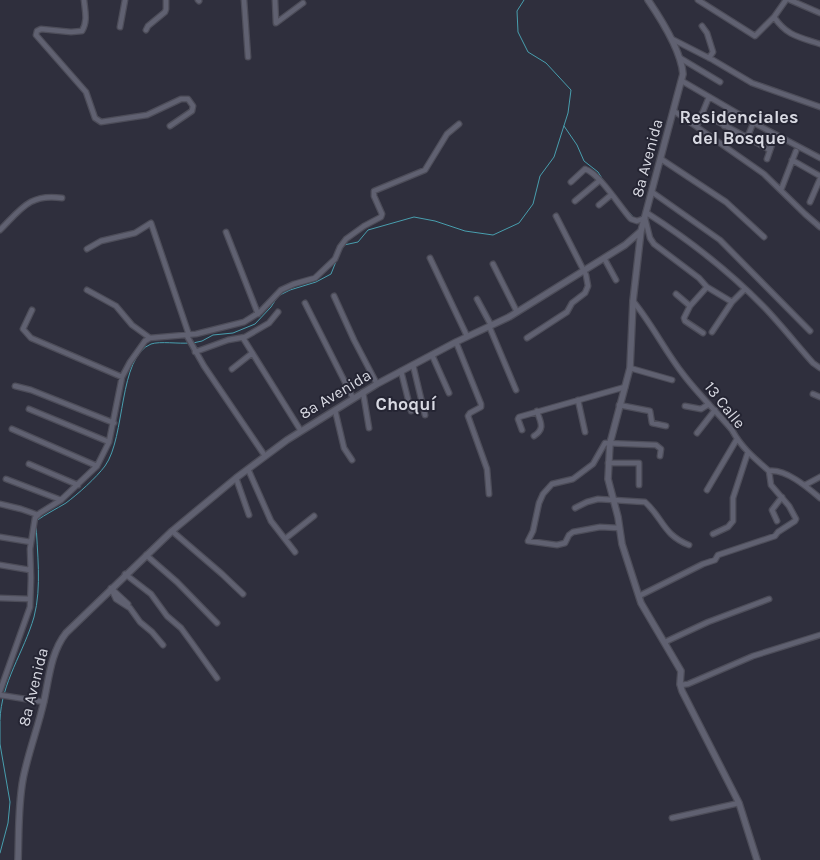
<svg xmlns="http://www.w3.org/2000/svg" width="820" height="860" font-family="Karla,sans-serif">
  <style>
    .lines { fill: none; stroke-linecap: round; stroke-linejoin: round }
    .stream { stroke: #489eae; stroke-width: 1 }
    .minor-casing { stroke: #4d4d59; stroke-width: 7 }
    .tertiary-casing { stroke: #4d4d59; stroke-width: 8 }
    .minor { stroke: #606171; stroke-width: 4.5 }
    .tertiary { stroke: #606171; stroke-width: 5.5 }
    .labels { text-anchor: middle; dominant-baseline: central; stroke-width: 4; stroke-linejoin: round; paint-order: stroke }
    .street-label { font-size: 16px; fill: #d8d9e2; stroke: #252533 }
    .neighbourhood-label { font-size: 18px; font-weight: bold; fill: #d8d9e2; stroke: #252533 }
  </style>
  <rect width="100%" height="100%" fill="#2f2f3d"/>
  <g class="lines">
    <path class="stream" d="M 564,126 L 577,145 L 584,161 L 598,172 L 605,183
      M 626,209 L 634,218
      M 344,245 L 358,242 L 368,230 L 414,217 L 435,221 L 465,231 L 493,235 L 519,223 L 533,204 L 540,176 L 554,157 L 568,113 L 571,90 L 546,63 L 528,52 L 518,32 L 517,11 L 524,0
      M 193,343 L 202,341 L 213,335 L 233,333 L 255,324 L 271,307 L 278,296 L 290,290 L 316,282 L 331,274 L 337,259
      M 0,720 C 1,683 24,652 34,617 C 42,587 37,552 36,521 C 46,514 56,509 66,503 C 78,494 96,478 105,466 C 126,437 118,357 151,344 C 160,341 179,344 189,343
      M 0,721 L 0,744 L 10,802 L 8,823 L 0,853"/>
    <g class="minor-casing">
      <path id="minor" d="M 84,0 C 85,11 88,21 82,31 L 71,32 L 41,29 L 37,31 L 36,35 L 86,92 L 95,118 L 101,122 L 147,115 L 181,99 L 188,99 L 193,106 L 192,111 L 170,126
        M 198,0 L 199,1
        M 244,0 L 248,57
        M 275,0 L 276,23 L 303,3
        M 698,0 L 755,36 L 774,17 L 786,0
        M 790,0 L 820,13
        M 774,17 C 787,36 799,37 820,44
        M 702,26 L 707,33 L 713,52 L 709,58
        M 120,27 L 125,0
        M 146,30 L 148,26 L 165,12 L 166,9 L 166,0
        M 672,39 L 713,60 L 752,83 L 820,107
        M 680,58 L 720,82
        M 682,81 L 754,123 L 820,158
        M 674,111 L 764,174 L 805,214 L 820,227
        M 702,113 L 770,150
        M 697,126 L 709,97
        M 724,126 L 730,113
        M 747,138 L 752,126
        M 661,159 L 726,202 L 764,237
        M 767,159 L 774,139
        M 792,160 L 820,176 L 820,179 L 810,202
        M 571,182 L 585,169 C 600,174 620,207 631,219 L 637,221 L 645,218 L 650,238 L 654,244 L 699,278 L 707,287 L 732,302
        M 781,190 L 796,151
        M 652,192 L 720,240 L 810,331
        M 575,201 L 599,181
        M 599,205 L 611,195
        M 647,213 C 689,240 730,272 765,308 C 782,326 797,345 813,363 L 820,368
        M 0,230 C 21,209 30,193 62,198
        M 226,232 L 258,314
        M 87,249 L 101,241 L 135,233 L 151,223 L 189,335
        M 430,258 L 467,336
        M 604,258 L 616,280
        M 493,264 L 517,312
        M 87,290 L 116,306 L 132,325 L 150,338
        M 676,294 L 690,306
        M 334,296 L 354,340 L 377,384
        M 477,299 L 491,325
        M 633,301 C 652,324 665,351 683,374 C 698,394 716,411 732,430 C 741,447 754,458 769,471 C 786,469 807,487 820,498
        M 305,303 L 353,398
        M 32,310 L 23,329 L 31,338 L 122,377
        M 489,326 L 516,390
        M 712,332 L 732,302 L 745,289
        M 703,333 L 685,321 L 684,318 L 690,306 L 707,287
        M 187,336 L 204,366 L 265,456
        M 243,338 L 301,431
        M 527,338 L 567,312 L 572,303 L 585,293 L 588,286 L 586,275 L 556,216
        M 456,342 L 481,404 L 481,407 L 470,413 L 468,416 L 487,469 L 489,494
        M 195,352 L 228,340 L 245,337 L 269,323 L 278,312
        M 432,355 L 449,393
        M 413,365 L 425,415
        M 630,368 L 672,380
        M 232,369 L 251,354
        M 401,371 L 411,411
        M 15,386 L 31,390 L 114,423
        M 363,392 L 369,428
        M 813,394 L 820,397
        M 578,400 L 585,432
        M 619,405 L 650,411 L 652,423 L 666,426
        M 685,406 L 701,409 L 709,404
        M 29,409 L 109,442
        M 335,410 L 344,448 L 352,460
        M 12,429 L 97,466
        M 522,430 L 518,419 L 519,417 L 625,387
        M 697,433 L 715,410
        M 534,436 C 546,428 540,422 537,411
        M 608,463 L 639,463 L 639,485
        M 29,464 L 78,485
        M 248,469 L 271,521 L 295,552
        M 236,478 L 249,515
        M 6,479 L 61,500
        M 805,485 L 820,477
        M 707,490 L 737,439
        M 0,504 L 21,509 L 38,515
        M 575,508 L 587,502 L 598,499 L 645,502 C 663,518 663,535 689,545
        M 777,521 L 772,510 L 782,497
        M 619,528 L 600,527 L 573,532 L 569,535 L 565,543 L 557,545 L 528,541 L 533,531 L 539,503 L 543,494 L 552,484 L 573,479 L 593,464 L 605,443 L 656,445 L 661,449 L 660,456
        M 172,531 L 222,574 L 243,594
        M 713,534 L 728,527 L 733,521 L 733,498 L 748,452
        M 0,537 L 31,542
        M 285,539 L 314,516
        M 146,555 L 177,582 L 217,623
        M 0,565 L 30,570
        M 125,574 L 151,594 L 167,616 L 181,628 L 192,643 L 217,678
        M 111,588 L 116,599 L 130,608 L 140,622 L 152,632 L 163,645
        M 114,591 L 128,604
        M 639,596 L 703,564 L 715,560 L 718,555 L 775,536 L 778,532 L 795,521 L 796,519 L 789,506 L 771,485 L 769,471
        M 0,598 L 30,599
        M 665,642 L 708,622 L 769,599
        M 680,685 L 688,684 L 753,656 L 820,635
        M 0,691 L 30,607 L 31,578 L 30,549 L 35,518 L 40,513 L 61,500 L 97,466 L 109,442 L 122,377 L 130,362 L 145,341 L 150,338 L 196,334 L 244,322 L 260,312 L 281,290 L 294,284 L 315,278 L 335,259 L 340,247 L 346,239 L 364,226 L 381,217 L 382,214 L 374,196 L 374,191 L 425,170 L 447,134 L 459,124
        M 0,695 L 44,702
        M 672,818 L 739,803"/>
    </g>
    <g class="tertiary-casing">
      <path id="tertiary" d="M 641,231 L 633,301 L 630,368 L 610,443 L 608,479 L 618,517 L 622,544 L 641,603 L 681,671 L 680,684 L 682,691 L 739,803 L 757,860
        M 18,860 C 19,833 18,806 23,779 C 28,753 38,728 44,701 C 49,678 51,652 66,633 L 172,531 L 236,478 L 287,440 L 377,384 L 456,342 L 509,317 L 625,245 L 641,231 L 683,74 C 681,50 661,19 648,0"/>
    </g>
    <use href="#minor" class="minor"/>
    <use href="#tertiary" class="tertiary"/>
  </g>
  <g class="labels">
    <g class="street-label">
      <text transform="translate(647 158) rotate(-75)">8a Avenida</text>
      <text transform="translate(335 394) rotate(-31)">8a Avenida</text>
      <text transform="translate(725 405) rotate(51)">13 Calle</text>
      <text transform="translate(33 687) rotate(-76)">8a Avenida</text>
    </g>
    <g class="neighbourhood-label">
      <text x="739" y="117">Residenciales<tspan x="739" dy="21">del Bosque</tspan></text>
      <text x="406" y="404">Choquí</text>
    </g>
  </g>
</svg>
